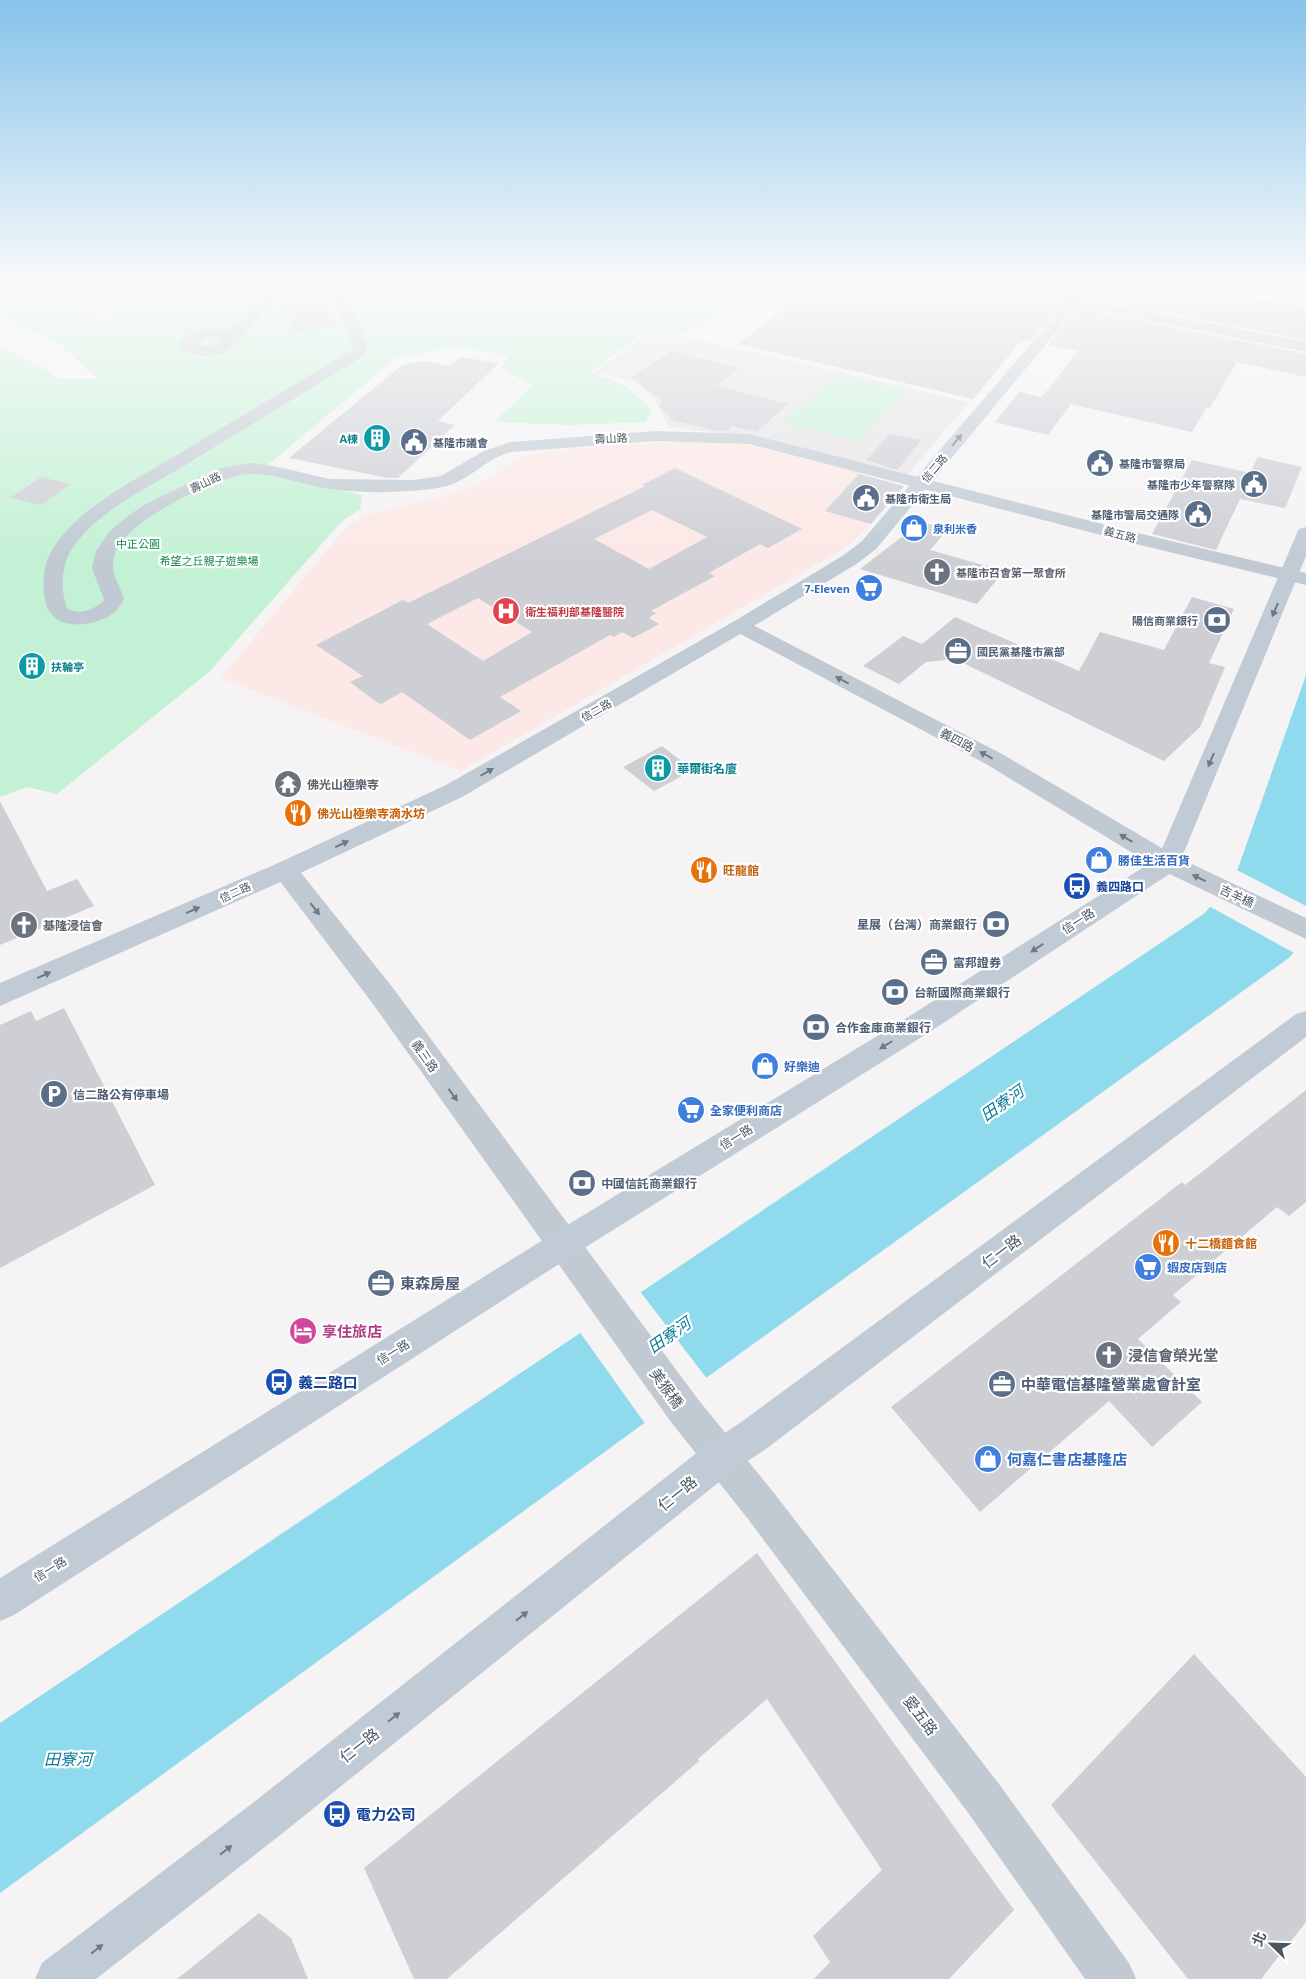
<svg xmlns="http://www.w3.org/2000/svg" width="1306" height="1979" font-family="'Open Sans','Noto Sans TC',sans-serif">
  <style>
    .education { fill: #e6e4e5 }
    .medical { fill: #fce8e6 }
    .green { fill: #c3f1d5 }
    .water { fill: #90daee }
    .pier { fill: #f5f3f3 }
    .building { fill: #cdcfd5; fill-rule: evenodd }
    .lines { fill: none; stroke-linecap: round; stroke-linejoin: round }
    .street { fill: #c1cad2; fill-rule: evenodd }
    .secondary { fill: #c1cbd6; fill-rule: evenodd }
    .oneway { fill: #6e7984 }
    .oneway2 { fill: #6e7983 }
    .labels { text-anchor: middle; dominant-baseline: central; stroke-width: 4.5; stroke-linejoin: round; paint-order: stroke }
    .far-culture-label { font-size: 11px; font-weight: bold; fill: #0d838f; stroke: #fff; text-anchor: end }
    .far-street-label { font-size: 11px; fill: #4a5661; stroke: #fff }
    .far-service-label { font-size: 11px; font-weight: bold; fill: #4e5e75; stroke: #fff; text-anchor: start }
    .far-shop-label { font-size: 11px; font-weight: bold; fill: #366cbe; stroke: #fff; text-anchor: start }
    .far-park-label { font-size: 11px; fill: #17864f; stroke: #fff }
    .far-worship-label { font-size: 11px; font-weight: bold; fill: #5b616d; stroke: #fff; text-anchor: start }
    .far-health-label { font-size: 11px; font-weight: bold; fill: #be3a42; stroke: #fff; text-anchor: start }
    .street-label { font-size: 12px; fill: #4a5661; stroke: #fff }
    .culture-label { font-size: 12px; font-weight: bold; fill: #0d838f; stroke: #fff; text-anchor: start }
    .worship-label { font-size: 12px; font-weight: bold; fill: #5b616d; stroke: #fff; text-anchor: start }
    .food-label { font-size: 12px; font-weight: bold; fill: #c56008; stroke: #fff; text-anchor: start }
    .shop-label { font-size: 12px; font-weight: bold; fill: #366cbe; stroke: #fff; text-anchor: start }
    .transit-label { font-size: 12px; font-weight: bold; fill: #164399; stroke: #fff; text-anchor: start }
    .service-label { font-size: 12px; font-weight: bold; fill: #4e5e75; stroke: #fff; text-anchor: start }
    .near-street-label { font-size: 15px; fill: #4a5661; stroke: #fff }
    .near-service-label { font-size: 15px; font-weight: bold; fill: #4e5e75; stroke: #fff; text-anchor: start }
    .near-hotel-label { font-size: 15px; font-weight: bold; fill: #b23c85; stroke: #fff; text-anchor: start }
    .near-worship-label { font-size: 15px; font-weight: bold; fill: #5b616d; stroke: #fff; text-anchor: start }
    .near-transit-label { font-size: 15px; font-weight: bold; fill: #164399; stroke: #fff; text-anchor: start }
    .near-shop-label { font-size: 15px; font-weight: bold; fill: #366cbe; stroke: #fff; text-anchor: start }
    .near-water-label { font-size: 16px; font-style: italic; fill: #0c7c9b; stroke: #fff }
  </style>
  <rect width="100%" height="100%" fill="#f5f3f3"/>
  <path class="education" d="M 653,329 L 969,402 L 908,474 L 749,437 L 669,427 L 653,397 L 636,383 L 595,372 Z"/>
  <path class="medical" d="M 707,440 L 745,444 L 862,472 L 825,511 L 871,524 L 851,544 L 461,771 L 221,678 L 339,536 L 355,521 L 368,514 L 435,498 L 477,485 L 526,455 L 598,446 Z"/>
  <path class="green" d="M 118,283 L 348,283 L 361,312 L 372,306 L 371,303 L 362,298 L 382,293 L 411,296 L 441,283 L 629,283 L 622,291 L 629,301 L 680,305 L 739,296 L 762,299 L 741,313 L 727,311 L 681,334 L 650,328 L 590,372 L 626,386 L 651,409 L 646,422 L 571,425 L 494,422 L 533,386 L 500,368 L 510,356 L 454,347 L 396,358 L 258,473 L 362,495 L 360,510 L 346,518 L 332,532 L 209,672 L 57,794 L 27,787 L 0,797 L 0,347 L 42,367 L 59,379 L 98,379 L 62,346 L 0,315 L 0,298 L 10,295 L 38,301 L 59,298 L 109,322 Z
    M 837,375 L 906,391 L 856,441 L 783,423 Z"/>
  <path class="water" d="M 1306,675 L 1306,936 L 1290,957 L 706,1378 L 0,1893 L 0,1723 L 1205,913 L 1236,874 Z"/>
  <path class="pier" d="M 1235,869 L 1306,906 L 1306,940 L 1296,954 L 1207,905 Z
    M 639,1290 L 708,1380 L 646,1425 L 579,1331 Z"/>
  <path class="building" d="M 816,283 L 972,283 L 981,289 L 1062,305 L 1031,341 L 1025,340 L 1022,343 L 1020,342 L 973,399 L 738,344 Z
    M 1012,283 L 1081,283 L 1071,294 Z
    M 1099,283 L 1177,283 L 1306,308 L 1306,340 L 1087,298 Z
    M 323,296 L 335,327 L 294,332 L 284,301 Z
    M 1078,308 L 1306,354 L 1306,377 L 1237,362 L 1210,408 L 1207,407 L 1192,432 L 1071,404 L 1048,435 L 995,422 L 1019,392 L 1042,397 L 1078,351 L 1048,345 Z
    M 672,351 L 739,368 L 717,386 L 788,404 L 757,432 L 732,426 L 726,431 L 718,431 L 673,420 L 659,406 L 663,402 L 631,377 Z
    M 460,357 L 499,363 L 438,421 L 455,425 L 398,478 L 388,478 L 289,458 L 402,365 L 424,361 L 450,366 Z
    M 890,434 L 921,440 L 897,470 L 866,460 Z
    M 1258,457 L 1302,467 L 1285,508 L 1240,499 L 1216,550 L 1152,534 L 1192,460 L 1250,473 Z
    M 675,468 L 802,529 L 768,548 L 760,544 L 709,573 L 715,576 L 651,611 L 656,613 L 649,618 L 659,624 L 633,638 L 622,632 L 614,637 L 610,635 L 500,697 L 521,711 L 470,740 L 402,692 L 381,704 L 375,701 L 350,682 L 363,676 L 316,645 L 403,600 L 408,603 L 645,486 L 642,485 ZM 652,510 L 707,537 L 649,569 L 594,539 ZM 478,598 L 532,632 L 483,661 L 427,624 Z
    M 859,474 L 904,486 L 871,524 L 825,511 Z
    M 41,477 L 71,484 L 41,505 L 10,498 Z
    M 921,522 L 948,529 L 930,550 L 1004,571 L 977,604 L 860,569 Z
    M 1192,597 L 1234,609 L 1209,663 L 1225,667 L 1200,727 L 1164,761 L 955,659 L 926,662 L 899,684 L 863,666 L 903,636 L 922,644 L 955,617 L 1079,671 L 1100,632 L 1164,650 Z
    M 662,746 L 693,770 L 654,791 L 623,767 Z
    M 0,801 L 47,891 L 77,879 L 94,906 L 0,945 Z
    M 64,1008 L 155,1185 L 0,1268 L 0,1025 L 31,1011 L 36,1021 Z
    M 1306,1090 L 1306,1202 L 1289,1216 L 1277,1207 L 1173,1295 L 1181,1302 L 1138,1339 L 1202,1402 L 1152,1447 L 1109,1401 L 980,1512 L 891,1407 L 1182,1182 L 1185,1185 Z
    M 757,1553 L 1014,1910 L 949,1979 L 814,1979 L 830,1962 L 813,1936 L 882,1870 L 767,1699 L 698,1759 L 699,1761 L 447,1979 L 414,1979 L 364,1868 Z
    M 1194,1654 L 1306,1777 L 1306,1922 L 1261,1979 L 1188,1979 L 1051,1805 Z
    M 259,1913 L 291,1938 L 308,1979 L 177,1979 Z"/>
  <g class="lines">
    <path class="street" d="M 284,283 L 301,283 C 294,292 277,301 267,309 C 245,329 234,362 198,355 C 192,354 185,353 181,347 L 180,342 C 192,326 214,329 231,331 L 256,304 ZM 213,337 L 224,341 L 211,347 L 196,345 L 206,338 Z
      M 326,283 L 340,283 L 368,344 L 362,357 C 304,393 245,428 187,464 C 151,486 98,511 74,546 C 61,563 60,588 67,608 C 80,616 94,610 104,600 L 92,568 L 96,551 L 109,532 L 125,518 L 144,505 L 220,468 L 252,463 L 278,467 L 330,479 L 414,480 L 441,476 L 484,451 L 511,442 L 656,431 L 749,434 L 1142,534 L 1306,573 L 1306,585 L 1132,543 L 749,444 L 656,441 L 511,452 C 491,457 478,471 461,480 C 449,487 434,489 421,490 C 391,493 359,493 330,489 C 303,485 278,474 252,474 C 221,473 123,523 115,553 C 109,576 119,580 124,600 C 120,605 117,611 112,614 C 97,625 65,630 52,615 C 43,605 43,587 44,575 C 45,557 57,541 68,529 C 97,498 139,478 175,456 C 233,421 292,386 351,351 L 352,344 Z
      M 974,283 L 1002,283 L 1306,342 L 1306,352 L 981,287 Z
      M 740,620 L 747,622 L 1002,754 L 1177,857 L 1306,918 L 1306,939 L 1159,869 L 986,764 L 733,630 L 730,626 L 733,622 Z
      M 285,861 L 294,864 L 393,988 L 697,1398 L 774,1493 L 999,1784 L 1129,1963 L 1136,1979 L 1085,1979 L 969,1814 L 748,1519 L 671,1422 L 373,1004 L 276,876 L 272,870 L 276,864 Z"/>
    <path class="secondary" d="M 1083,283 L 1097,283 L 876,549 L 858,563 L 747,630 L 462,797 L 294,876 L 0,1006 L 0,983 L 276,864 L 446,785 L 733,622 L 844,555 L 862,541 Z
      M 1306,527 L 1306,556 L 1177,869 L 925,1035 L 573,1255 L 14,1615 L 0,1621 L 0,1578 L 551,1235 L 905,1019 L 1158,858 L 1297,533 L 1299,529 Z
      M 1306,1011 L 1306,1037 L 766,1449 L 734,1470 L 284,1832 L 96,1979 L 35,1979 L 42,1963 L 254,1802 L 708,1444 L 740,1423 L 1296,1014 Z"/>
  </g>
  <defs><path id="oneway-solid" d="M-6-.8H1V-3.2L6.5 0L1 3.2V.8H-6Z" transform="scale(1.25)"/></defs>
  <g class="oneway">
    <use href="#oneway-solid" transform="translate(957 440) rotate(-50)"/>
    <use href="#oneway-solid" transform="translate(1275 610) rotate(113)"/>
    <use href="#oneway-solid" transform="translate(1211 760) rotate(113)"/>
    <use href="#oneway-solid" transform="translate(487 772) rotate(-30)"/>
    <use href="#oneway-solid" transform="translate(342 844) rotate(-25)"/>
    <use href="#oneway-solid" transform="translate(193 910) rotate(-24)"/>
    <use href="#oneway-solid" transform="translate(1037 948) rotate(147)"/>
    <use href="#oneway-solid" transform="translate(44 975) rotate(-24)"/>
    <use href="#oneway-solid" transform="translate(886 1045) rotate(148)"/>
    <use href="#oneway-solid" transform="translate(522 1616) rotate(-38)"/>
    <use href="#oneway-solid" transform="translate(394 1717) rotate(-38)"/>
    <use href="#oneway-solid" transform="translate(226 1850) rotate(-38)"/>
    <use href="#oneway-solid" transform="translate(97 1949) rotate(-38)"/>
  </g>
  <g class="oneway2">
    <use href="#oneway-solid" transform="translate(842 680) rotate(-152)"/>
    <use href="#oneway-solid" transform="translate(986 755) rotate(-152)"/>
    <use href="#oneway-solid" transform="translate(1126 838) rotate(-149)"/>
    <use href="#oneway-solid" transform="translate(1199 878) rotate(-155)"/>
    <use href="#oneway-solid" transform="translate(315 909) rotate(52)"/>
    <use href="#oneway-solid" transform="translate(453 1095) rotate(54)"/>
  </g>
  <linearGradient id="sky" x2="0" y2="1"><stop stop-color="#85c3ea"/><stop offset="0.51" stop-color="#fafafa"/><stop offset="1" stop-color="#fafafa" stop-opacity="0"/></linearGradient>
  <rect width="1306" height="560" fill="url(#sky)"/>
  <defs>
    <g id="building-disc" transform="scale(1.4375)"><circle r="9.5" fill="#0f9aa8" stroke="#fff"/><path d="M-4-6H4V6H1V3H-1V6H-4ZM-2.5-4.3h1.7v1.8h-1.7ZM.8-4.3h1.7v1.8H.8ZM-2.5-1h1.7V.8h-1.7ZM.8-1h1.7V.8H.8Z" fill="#fff"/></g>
    <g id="civic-disc" transform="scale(1.4375)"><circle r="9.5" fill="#5c6f8a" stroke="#fff"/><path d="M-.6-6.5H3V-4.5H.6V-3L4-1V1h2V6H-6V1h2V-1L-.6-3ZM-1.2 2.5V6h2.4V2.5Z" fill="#fff"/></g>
    <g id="shop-disc" transform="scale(1.4375)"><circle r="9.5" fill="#3f7fe0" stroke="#fff"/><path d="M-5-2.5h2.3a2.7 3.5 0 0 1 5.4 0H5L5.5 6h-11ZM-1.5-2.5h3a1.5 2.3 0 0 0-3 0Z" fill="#fff"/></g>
    <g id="church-disc" transform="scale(1.4375)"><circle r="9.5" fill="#6b7280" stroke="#fff"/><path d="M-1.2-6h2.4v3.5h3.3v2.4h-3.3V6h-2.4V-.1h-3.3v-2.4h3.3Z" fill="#fff"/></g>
    <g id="supermarket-disc" transform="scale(1.4375)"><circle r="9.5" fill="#3f7fe0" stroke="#fff"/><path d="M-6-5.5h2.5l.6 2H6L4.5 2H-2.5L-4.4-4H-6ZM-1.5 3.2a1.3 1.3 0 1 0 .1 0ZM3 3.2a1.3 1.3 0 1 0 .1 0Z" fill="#fff"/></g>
    <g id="hospital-disc" transform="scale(1.4375)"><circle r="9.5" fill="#e0444e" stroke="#fff"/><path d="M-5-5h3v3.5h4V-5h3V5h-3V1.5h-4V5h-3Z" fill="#fff"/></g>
    <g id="bank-disc" transform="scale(1.4375)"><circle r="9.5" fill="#5c6f8a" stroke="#fff"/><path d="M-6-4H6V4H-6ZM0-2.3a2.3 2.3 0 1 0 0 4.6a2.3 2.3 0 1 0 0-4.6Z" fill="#fff"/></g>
    <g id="office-disc" transform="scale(1.4375)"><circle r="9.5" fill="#5c6f8a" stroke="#fff"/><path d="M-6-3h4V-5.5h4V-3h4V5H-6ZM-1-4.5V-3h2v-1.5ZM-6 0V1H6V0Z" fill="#fff"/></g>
    <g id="temple-disc" transform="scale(1.4375)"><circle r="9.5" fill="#6b7280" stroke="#fff"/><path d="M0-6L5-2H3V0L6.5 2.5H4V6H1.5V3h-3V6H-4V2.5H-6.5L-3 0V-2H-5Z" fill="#fff"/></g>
    <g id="restaurant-disc" transform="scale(1.4375)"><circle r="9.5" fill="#e8710a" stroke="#fff"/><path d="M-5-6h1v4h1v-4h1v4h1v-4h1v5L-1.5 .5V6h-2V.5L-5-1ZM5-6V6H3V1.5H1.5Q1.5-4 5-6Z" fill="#fff"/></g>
    <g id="bus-disc" transform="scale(1.4375)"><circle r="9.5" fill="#1a4fb4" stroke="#fff"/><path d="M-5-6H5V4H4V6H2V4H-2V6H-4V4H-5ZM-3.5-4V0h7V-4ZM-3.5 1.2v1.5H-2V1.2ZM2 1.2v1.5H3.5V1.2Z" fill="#fff"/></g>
    <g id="parking-disc" transform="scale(1.4375)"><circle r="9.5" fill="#5c6f8a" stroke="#fff"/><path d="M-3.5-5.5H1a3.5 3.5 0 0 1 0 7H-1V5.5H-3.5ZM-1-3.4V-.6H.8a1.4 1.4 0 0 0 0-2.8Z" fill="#fff"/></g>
    <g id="hotel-disc" transform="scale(1.4375)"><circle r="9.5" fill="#d1479c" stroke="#fff"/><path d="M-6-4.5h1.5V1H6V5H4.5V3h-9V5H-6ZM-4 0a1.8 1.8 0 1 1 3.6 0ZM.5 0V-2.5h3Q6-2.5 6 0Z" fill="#fff"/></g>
  </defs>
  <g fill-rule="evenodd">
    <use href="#building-disc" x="377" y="438"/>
    <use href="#civic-disc" x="414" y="442"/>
    <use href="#civic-disc" x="1100" y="463"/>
    <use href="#civic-disc" x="1254" y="484"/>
    <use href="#civic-disc" x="866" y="498"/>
    <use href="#civic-disc" x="1198" y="514"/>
    <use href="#shop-disc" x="914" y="528"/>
    <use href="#church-disc" x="937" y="572"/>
    <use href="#supermarket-disc" x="869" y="588"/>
    <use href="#hospital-disc" x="506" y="611"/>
    <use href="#bank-disc" x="1217" y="620"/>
    <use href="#office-disc" x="958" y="651"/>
    <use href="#building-disc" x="32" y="666"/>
    <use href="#building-disc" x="658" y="768"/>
    <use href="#temple-disc" x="288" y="784"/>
    <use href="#restaurant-disc" x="298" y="813"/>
    <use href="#shop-disc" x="1099" y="860"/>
    <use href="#restaurant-disc" x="704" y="870"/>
    <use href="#bus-disc" x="1077" y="886"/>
    <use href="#bank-disc" x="996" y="924"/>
    <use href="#church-disc" x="24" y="925"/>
    <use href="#office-disc" x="934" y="962"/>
    <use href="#bank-disc" x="895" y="992"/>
    <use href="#bank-disc" x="816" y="1027"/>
    <use href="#shop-disc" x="765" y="1066"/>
    <use href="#parking-disc" x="54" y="1094"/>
    <use href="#supermarket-disc" x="691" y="1110"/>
    <use href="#bank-disc" x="582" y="1183"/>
    <use href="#restaurant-disc" x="1166" y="1243"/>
    <use href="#supermarket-disc" x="1148" y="1267"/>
    <use href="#office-disc" x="381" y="1283"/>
    <use href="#hotel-disc" x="303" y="1331"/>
    <use href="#church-disc" x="1109" y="1355"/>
    <use href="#bus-disc" x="279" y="1382"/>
    <use href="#office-disc" x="1002" y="1384"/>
    <use href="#shop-disc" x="988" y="1459"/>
    <use href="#bus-disc" x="337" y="1814"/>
  </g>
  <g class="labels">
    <g class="far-culture-label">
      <text x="358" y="438">A棟</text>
      <text x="51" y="666" text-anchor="start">扶輪亭</text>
    </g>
    <g class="far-street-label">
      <text transform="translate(611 438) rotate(-3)">壽山路</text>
      <text transform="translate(934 468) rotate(-50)">信二路</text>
      <text transform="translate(205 482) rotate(-26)">壽山路</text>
      <text transform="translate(1120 534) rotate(15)">義五路</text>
      <text transform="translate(596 710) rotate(-30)">信二路</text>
      <text transform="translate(235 892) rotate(-24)">信二路</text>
    </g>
    <g class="far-service-label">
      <text x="433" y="442">基隆市議會</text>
      <text x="1119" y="463">基隆市警察局</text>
      <text x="1235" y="484" text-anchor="end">基隆市少年警察隊</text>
      <text x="885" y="498">基隆市衛生局</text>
      <text x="1179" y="514" text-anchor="end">基隆市警局交通隊</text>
      <text x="1198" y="620" text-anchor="end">陽信商業銀行</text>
      <text x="977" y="651">國民黨基隆市黨部</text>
    </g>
    <g class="far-shop-label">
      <text x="933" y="528">泉利米香</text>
      <text x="850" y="588" text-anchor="end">7-Eleven</text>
    </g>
    <g class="far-park-label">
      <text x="138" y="543">中正公園</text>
      <text x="209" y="560">希望之丘親子遊樂場</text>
    </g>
    <g class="far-worship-label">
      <text x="956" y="572">基隆市召會第一聚會所</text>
    </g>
    <g class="far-health-label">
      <text x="525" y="611">衛生福利部基隆醫院</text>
    </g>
    <g class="street-label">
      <text transform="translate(957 740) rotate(27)">義四路</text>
      <text transform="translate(1237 896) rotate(25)">吉羊橋</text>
      <text transform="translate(1078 921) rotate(-33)">信一路</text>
      <text transform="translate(425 1056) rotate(55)">義三路</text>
      <text transform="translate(736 1137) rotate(-32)">信一路</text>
      <text transform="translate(393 1352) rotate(-32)">信一路</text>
      <text transform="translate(50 1569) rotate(-32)">信一路</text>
    </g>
    <g class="culture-label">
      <text x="677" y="768">華爾街名廈</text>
    </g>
    <g class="worship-label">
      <text x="307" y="784">佛光山極樂寺</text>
      <text x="43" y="925">基隆浸信會</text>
    </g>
    <g class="food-label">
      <text x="317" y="813">佛光山極樂寺滴水坊</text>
      <text x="723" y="870">旺龍館</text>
      <text x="1185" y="1243">十二橋麵食館</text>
    </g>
    <g class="shop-label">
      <text x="1118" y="860">勝佳生活百貨</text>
      <text x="784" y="1066">好樂迪</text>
      <text x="710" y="1110">全家便利商店</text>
      <text x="1167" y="1267">蝦皮店到店</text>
    </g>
    <g class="transit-label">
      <text x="1096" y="886">義四路口</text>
    </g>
    <g class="service-label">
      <text x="977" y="924" text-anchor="end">星展（台灣）商業銀行</text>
      <text x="953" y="962">富邦證券</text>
      <text x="914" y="992">台新國際商業銀行</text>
      <text x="835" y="1027">合作金庫商業銀行</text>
      <text x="73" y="1094">信二路公有停車場</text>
      <text x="601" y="1183">中國信託商業銀行</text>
    </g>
    <g class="near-street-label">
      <text transform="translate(1001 1251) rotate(-37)">仁一路</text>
      <text transform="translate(667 1388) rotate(54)">美猴橋</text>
      <text transform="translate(677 1493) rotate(-39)">仁一路</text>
      <text transform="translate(921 1715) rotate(53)">愛五路</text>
      <text transform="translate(359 1745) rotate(-38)">仁一路</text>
    </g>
    <g class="near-service-label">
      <text x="400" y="1283">東森房屋</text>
      <text x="1021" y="1384">中華電信基隆營業處會計室</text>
    </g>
    <g class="near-hotel-label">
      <text x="322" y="1331">享住旅店</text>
    </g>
    <g class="near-worship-label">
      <text x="1128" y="1355">浸信會榮光堂</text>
    </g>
    <g class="near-transit-label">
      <text x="298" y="1382">義二路口</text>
      <text x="356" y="1814">電力公司</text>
    </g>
    <g class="near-shop-label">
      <text x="1007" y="1459">何嘉仁書店基隆店</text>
    </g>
    <g class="near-water-label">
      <text transform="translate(1002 1103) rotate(-35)">田寮河</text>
      <text transform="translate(669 1335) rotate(-35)">田寮河</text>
      <text x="68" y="1759">田寮河</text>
    </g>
  </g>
  <g transform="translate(1271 1944) rotate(293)" stroke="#ffffff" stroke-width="4" paint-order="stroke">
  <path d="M0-4L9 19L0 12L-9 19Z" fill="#4a5661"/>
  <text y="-8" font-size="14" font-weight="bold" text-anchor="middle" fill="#4a5661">北</text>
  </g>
</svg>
